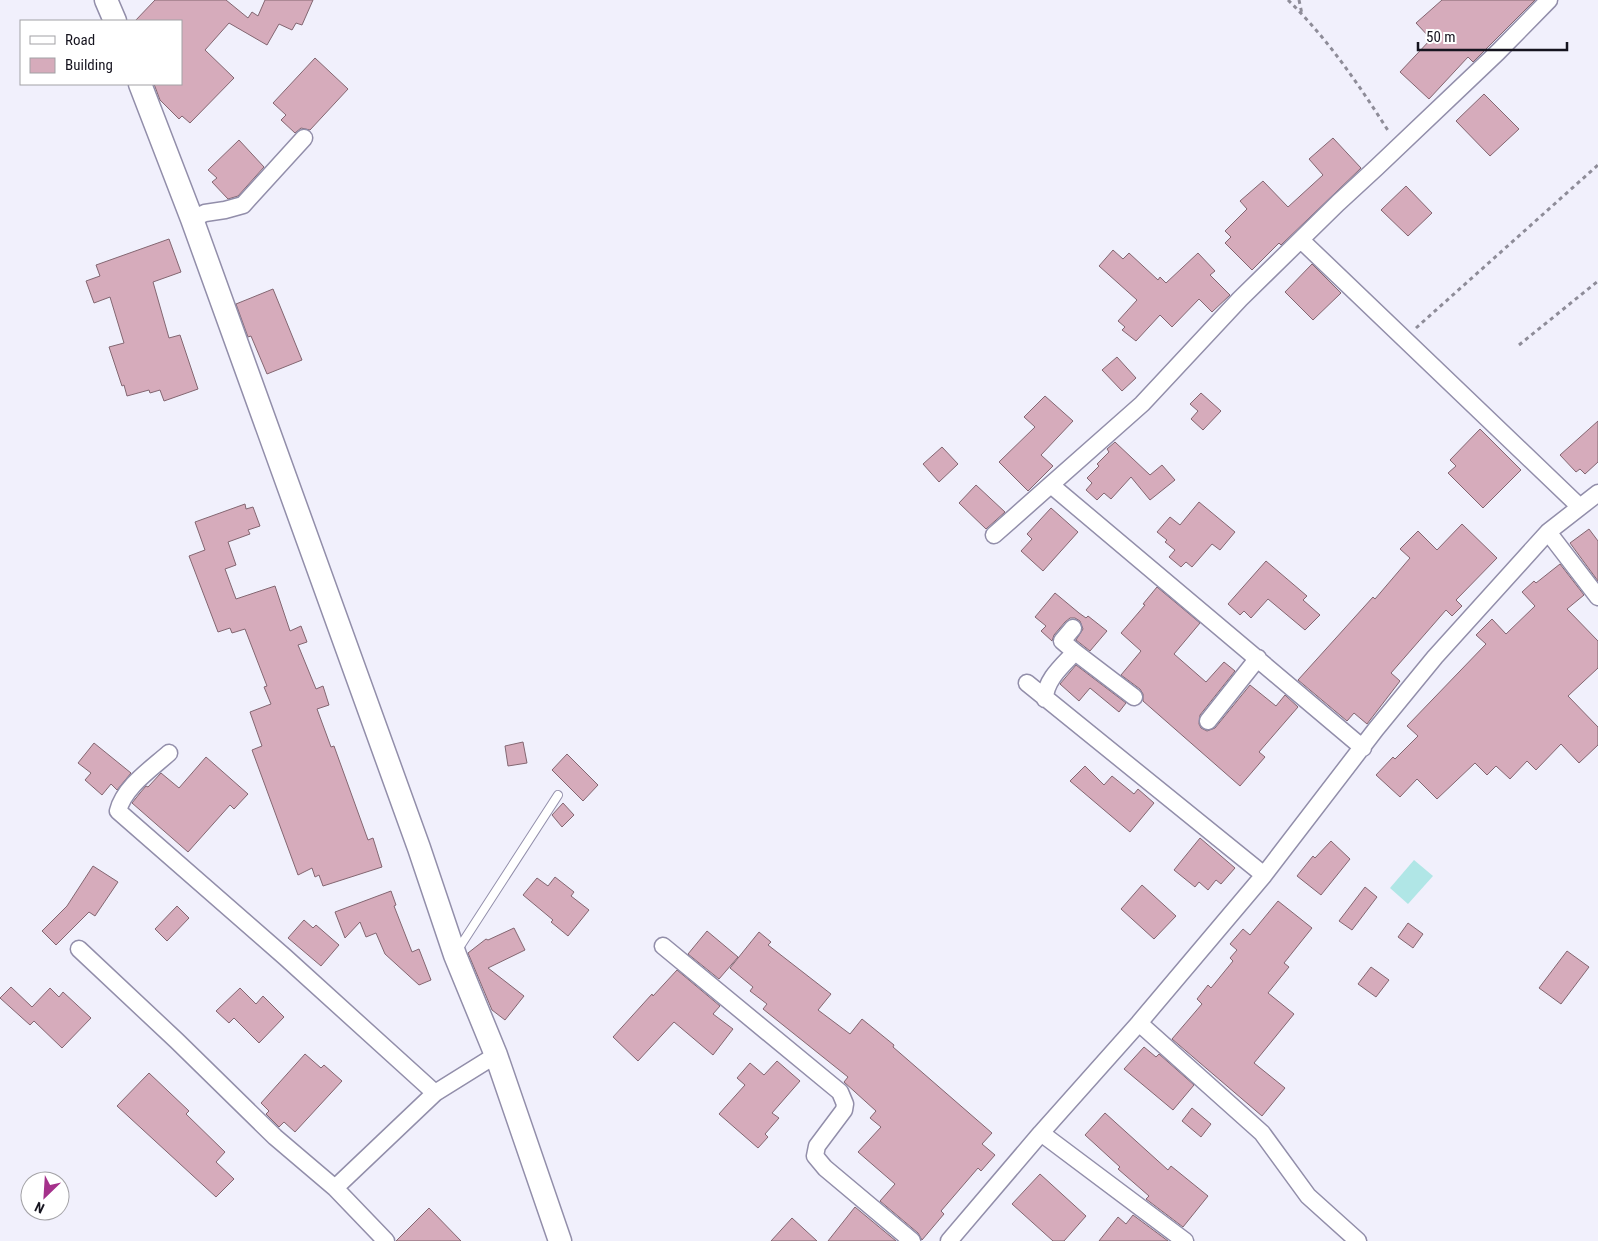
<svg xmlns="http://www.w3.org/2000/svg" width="1598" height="1241" font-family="'Roboto Condensed',sans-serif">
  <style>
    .water { fill: #b0e6e6 }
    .building { fill: #d6abbb; stroke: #836671 }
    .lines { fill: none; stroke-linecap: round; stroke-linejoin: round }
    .lane-casing { stroke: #928eaa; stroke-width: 10 }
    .street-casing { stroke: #928eaa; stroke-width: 19 }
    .secondary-casing { stroke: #928eaa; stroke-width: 25 }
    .path { stroke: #8e8c98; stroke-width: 3; stroke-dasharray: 4 4; stroke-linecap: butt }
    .lane { stroke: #fff; stroke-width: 8 }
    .street { stroke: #fff; stroke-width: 16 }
    .secondary { stroke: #fff; stroke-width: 22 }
  </style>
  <rect width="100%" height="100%" fill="#f1f0fc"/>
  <path class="water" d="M 1414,860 L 1433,876 L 1408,904 L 1390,888 Z"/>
  <path class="building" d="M 155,0 L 226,0 L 248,18 L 252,12 L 258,16 L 265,0 L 313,0 L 302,25 L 296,23 L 292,30 L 279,24 L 267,45 L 229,23 L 205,50 L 234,78 L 190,123 L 182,116 L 179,119 L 160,100 L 154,84 L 181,84 L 181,21 L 135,21 Z
    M 1442,0 L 1535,0 L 1473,62 L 1468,57 L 1429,99 L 1400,72 L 1431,39 L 1416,23 Z
    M 315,58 L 348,89 L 310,130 L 301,128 L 295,133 L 281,120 L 286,115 L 273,103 Z
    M 1484,94 L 1519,129 L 1490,156 L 1456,121 Z
    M 1333,138 L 1361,168 L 1281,245 L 1279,243 L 1252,270 L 1225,243 L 1231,237 L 1225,231 L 1247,209 L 1240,201 L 1263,181 L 1288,207 L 1323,175 L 1309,159 Z
    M 239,140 L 264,167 L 238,196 L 228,199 L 212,182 L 217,178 L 208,170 Z
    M 1406,186 L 1432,213 L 1408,236 L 1381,210 Z
    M 169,239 L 181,272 L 153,282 L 169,338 L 180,335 L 198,389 L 164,401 L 160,390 L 150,393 L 149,390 L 127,396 L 124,385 L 122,386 L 109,347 L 124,343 L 110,297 L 94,303 L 86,281 L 100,276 L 96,265 Z
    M 1113,250 L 1123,259 L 1129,253 L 1158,280 L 1160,277 L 1166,283 L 1198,253 L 1215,271 L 1210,275 L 1230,295 L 1212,312 L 1199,299 L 1172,327 L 1160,315 L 1136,341 L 1122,330 L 1125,327 L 1118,321 L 1137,300 L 1099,266 Z
    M 1312,264 L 1341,293 L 1313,320 L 1285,292 Z
    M 273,289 L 302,360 L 267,374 L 251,336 L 248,337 L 236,304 Z
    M 1117,357 L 1136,378 L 1122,391 L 1102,370 Z
    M 1201,393 L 1221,411 L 1203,430 L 1191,419 L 1198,411 L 1190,404 Z
    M 1045,396 L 1073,421 L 1041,455 L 1053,466 L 1028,491 L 999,462 L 1035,427 L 1024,417 Z
    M 1598,421 L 1598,462 L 1585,474 L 1580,469 L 1576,472 L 1560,455 Z
    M 1480,429 L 1521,470 L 1483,508 L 1448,473 L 1456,466 L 1450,460 Z
    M 1115,442 L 1150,475 L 1162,465 L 1175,480 L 1150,500 L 1131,477 L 1111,499 L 1104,493 L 1097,500 L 1086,490 L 1092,483 L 1087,478 L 1099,466 L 1097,464 L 1109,452 L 1107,449 Z
    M 942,447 L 958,464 L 939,482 L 923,464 Z
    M 976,485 L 1005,512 L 986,529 L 959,503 Z
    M 1199,502 L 1235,532 L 1220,550 L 1212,544 L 1192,567 L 1186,562 L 1181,567 L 1169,557 L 1175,550 L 1165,542 L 1167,540 L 1157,532 L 1170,517 L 1180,525 Z
    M 245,504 L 246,509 L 253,507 L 260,526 L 248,530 L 250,534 L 228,542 L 236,565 L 225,569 L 236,599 L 275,586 L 290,631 L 301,626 L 307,642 L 298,645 L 316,689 L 323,686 L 329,705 L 317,709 L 331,747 L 334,746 L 368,840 L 373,838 L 382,867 L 323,886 L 319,875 L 315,877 L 312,868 L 298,875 L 252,750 L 262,746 L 250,712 L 271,704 L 264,687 L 267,686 L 245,629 L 232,633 L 230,628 L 218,632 L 189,556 L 205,550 L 195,522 Z
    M 1051,508 L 1078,532 L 1043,571 L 1021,551 L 1032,539 L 1027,534 Z
    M 1462,524 L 1497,558 L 1456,600 L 1462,606 L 1452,616 L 1446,610 L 1391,673 L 1400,681 L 1367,724 L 1354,713 L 1347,721 L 1298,680 L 1373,597 L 1375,599 L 1410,558 L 1400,549 L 1418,531 L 1437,550 Z
    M 1589,529 L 1598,541 L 1598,581 L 1570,543 Z
    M 1266,561 L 1307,596 L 1303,600 L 1320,615 L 1305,630 L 1268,599 L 1251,618 L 1244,611 L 1240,615 L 1228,604 Z
    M 1560,564 L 1584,595 L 1567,609 L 1598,641 L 1598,668 L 1568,696 L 1598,727 L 1598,745 L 1579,763 L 1561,744 L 1536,770 L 1527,761 L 1510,779 L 1496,766 L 1487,775 L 1475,763 L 1437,799 L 1417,779 L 1400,797 L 1376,775 L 1393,757 L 1395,759 L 1418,736 L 1407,726 L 1486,644 L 1476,635 L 1492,619 L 1506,634 L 1535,606 L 1522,592 L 1534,581 L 1536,583 Z
    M 1157,587 L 1200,623 L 1174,654 L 1206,682 L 1224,662 L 1235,671 L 1200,715 L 1199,724 L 1201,728 L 1207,731 L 1215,728 L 1250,685 L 1276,706 L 1285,695 L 1298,707 L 1259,752 L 1265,757 L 1240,786 L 1143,701 L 1143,694 L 1140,689 L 1121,675 L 1141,651 L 1121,633 L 1145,605 L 1143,604 Z
    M 1055,593 L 1079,613 L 1086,618 L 1088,616 L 1107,631 L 1090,651 L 1076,640 L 1083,629 L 1080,621 L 1075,618 L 1070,618 L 1065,622 L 1054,635 L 1052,641 L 1041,631 L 1046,626 L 1035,617 Z
    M 1076,665 L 1126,703 L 1119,712 L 1090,688 L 1079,701 L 1060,684 Z
    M 523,742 L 527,763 L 508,766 L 505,746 Z
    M 94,743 L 131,773 L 117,790 L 111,784 L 102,795 L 85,780 L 91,773 L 78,763 Z
    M 567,754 L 598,785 L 583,801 L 552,770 Z
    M 206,757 L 248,794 L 234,809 L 230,805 L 188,852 L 132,803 L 140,793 L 146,786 L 148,787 L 161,773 L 179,788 Z
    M 1085,766 L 1104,785 L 1112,776 L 1134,794 L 1138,789 L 1154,803 L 1130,832 L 1070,781 Z
    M 563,803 L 574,815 L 562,827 L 552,815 Z
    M 1200,838 L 1235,868 L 1221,884 L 1216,880 L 1208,890 L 1199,882 L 1195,887 L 1174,870 Z
    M 1331,841 L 1350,859 L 1321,895 L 1297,876 L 1313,856 L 1315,858 Z
    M 93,866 L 118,882 L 95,916 L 89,912 L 56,945 L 42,931 L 67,906 Z
    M 555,877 L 574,892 L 571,896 L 589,910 L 568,936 L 551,922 L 553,920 L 523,895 L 537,878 L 548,886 Z
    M 1142,885 L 1176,916 L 1154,939 L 1121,909 Z
    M 1365,887 L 1377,897 L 1352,930 L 1339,921 Z
    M 391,891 L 396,905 L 394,906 L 412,952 L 419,949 L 431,980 L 419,985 L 385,954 L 376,933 L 366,937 L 360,922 L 345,938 L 335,912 Z
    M 1278,901 L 1312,928 L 1284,963 L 1289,967 L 1268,993 L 1294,1014 L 1254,1063 L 1285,1088 L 1262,1116 L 1172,1039 L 1202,1004 L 1197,999 L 1208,985 L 1211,988 L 1233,961 L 1230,958 L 1237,950 L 1230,944 L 1243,929 L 1250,935 Z
    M 177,906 L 189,918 L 167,941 L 155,929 Z
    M 304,920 L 313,928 L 316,925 L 339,945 L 321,966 L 288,938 Z
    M 1408,923 L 1423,934 L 1413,948 L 1398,937 Z
    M 514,928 L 525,950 L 488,968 L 524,996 L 505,1020 L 492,1010 L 468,953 L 486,939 L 488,940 Z
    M 707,931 L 738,957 L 719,979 L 688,954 Z
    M 759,932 L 771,942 L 768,945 L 831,994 L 818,1010 L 850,1034 L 862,1019 L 894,1045 L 893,1047 L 992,1133 L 982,1144 L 995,1155 L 981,1171 L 978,1168 L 941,1211 L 944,1214 L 922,1240 L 918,1233 L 880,1201 L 895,1184 L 858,1152 L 881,1127 L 870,1118 L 876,1111 L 844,1082 L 848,1077 L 763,1009 L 767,1004 L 750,991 L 753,987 L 730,968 Z
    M 1567,951 L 1589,967 L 1561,1004 L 1539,988 Z
    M 1371,967 L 1389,980 L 1376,997 L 1358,984 Z
    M 677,970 L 720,1006 L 713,1014 L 733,1029 L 713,1055 L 674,1022 L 638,1061 L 613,1037 L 652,994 L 653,996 Z
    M 11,987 L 32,1007 L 50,988 L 59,997 L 63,992 L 91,1018 L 62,1048 L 34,1021 L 30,1025 L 0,998 Z
    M 240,988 L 256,1004 L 263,996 L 284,1017 L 259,1043 L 234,1018 L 229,1023 L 216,1011 Z
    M 1144,1047 L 1156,1057 L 1159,1054 L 1194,1085 L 1173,1110 L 1124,1069 Z
    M 305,1054 L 321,1068 L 324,1065 L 342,1081 L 295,1132 L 284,1122 L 279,1127 L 266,1114 L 269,1111 L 261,1103 Z
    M 777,1061 L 800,1081 L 772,1113 L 779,1118 L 765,1134 L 768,1137 L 758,1148 L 719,1114 L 745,1085 L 737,1078 L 750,1063 L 764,1075 Z
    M 149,1073 L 189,1111 L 186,1114 L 225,1152 L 216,1162 L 234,1179 L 216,1197 L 117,1106 Z
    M 1192,1108 L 1211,1124 L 1201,1137 L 1182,1121 Z
    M 1105,1113 L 1168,1170 L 1171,1166 L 1208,1196 L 1183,1227 L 1146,1199 L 1149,1196 L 1118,1169 L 1120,1167 L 1085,1135 Z
    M 1040,1174 L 1086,1216 L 1064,1241 L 1053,1241 L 1012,1204 Z
    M 855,1207 L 896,1241 L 828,1241 Z
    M 429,1208 L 461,1241 L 396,1241 Z
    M 1133,1215 L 1168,1241 L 1099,1241 L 1118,1217 L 1126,1224 Z
    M 792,1218 L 817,1241 L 771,1241 Z"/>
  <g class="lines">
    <g class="lane-casing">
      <path id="lane" d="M 457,951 L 558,795"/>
    </g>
    <g class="street-casing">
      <path id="street" d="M 192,219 L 205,213 L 225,210 L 243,205 L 304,138
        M 1301,240 L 1580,507
        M 1051,485 L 1363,748
        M 1548,532 L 1598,597
        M 994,535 L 1142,404 L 1240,299 L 1338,203 L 1376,168 L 1498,52 L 1549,0
        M 1075,652 L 1134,697
        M 1027,683 L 1264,875
        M 1045,699 C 1045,680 1063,665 1075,652 L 1062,641 L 1073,628
        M 1208,721 L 1258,658
        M 169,753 C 151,769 124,787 118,811 L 285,957 L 435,1093
        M 663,946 L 840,1092 L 845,1104 L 844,1110 L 817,1146 L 815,1156 L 825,1168 L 912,1241
        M 79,949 L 177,1041 L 275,1137 L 335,1188 L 386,1241
        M 1139,1023 L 1262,1133 L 1308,1196 L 1358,1241
        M 1041,1133 L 1185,1241
        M 335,1188 L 435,1093 L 496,1055
        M 949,1241 L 1041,1133 L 1139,1023 L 1264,875 L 1376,729 L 1435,657 L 1548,532 L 1598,493"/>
    </g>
    <g class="secondary-casing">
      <path id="secondary" d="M 106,0 L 115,21
        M 140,84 L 192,219 L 419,848 L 455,955 L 496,1055 L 560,1241"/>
    </g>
    <path class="path" d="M 1288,0 C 1328,39 1359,85 1389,132
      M 1299,0 L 1302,14
      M 1416,328 L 1598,165
      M 1519,345 L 1598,281"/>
    <use href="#lane" class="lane"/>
    <use href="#street" class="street"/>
    <use href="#secondary" class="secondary"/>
  </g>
  <rect x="20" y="20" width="162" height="65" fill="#ffffff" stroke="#a2a1a5"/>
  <rect x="30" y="36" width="25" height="8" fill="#ffffff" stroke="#a2a1a5"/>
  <text x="65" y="45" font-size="15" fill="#16141f">Road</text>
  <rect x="30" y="58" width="25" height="15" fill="#d6abbb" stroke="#a2a1a5"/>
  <text x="65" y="70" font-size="15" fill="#16141f">Building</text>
  <g transform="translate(45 1196) rotate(205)"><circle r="24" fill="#ffffff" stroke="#a2a1a5"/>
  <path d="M0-4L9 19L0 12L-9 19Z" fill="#a5318b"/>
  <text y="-8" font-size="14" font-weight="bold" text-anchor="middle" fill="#16141f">N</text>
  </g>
  <path d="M1418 42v8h149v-8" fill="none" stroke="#16141f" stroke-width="2.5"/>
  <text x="1426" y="42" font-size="15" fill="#16141f" stroke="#ffffff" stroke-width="4" paint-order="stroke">50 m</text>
</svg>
